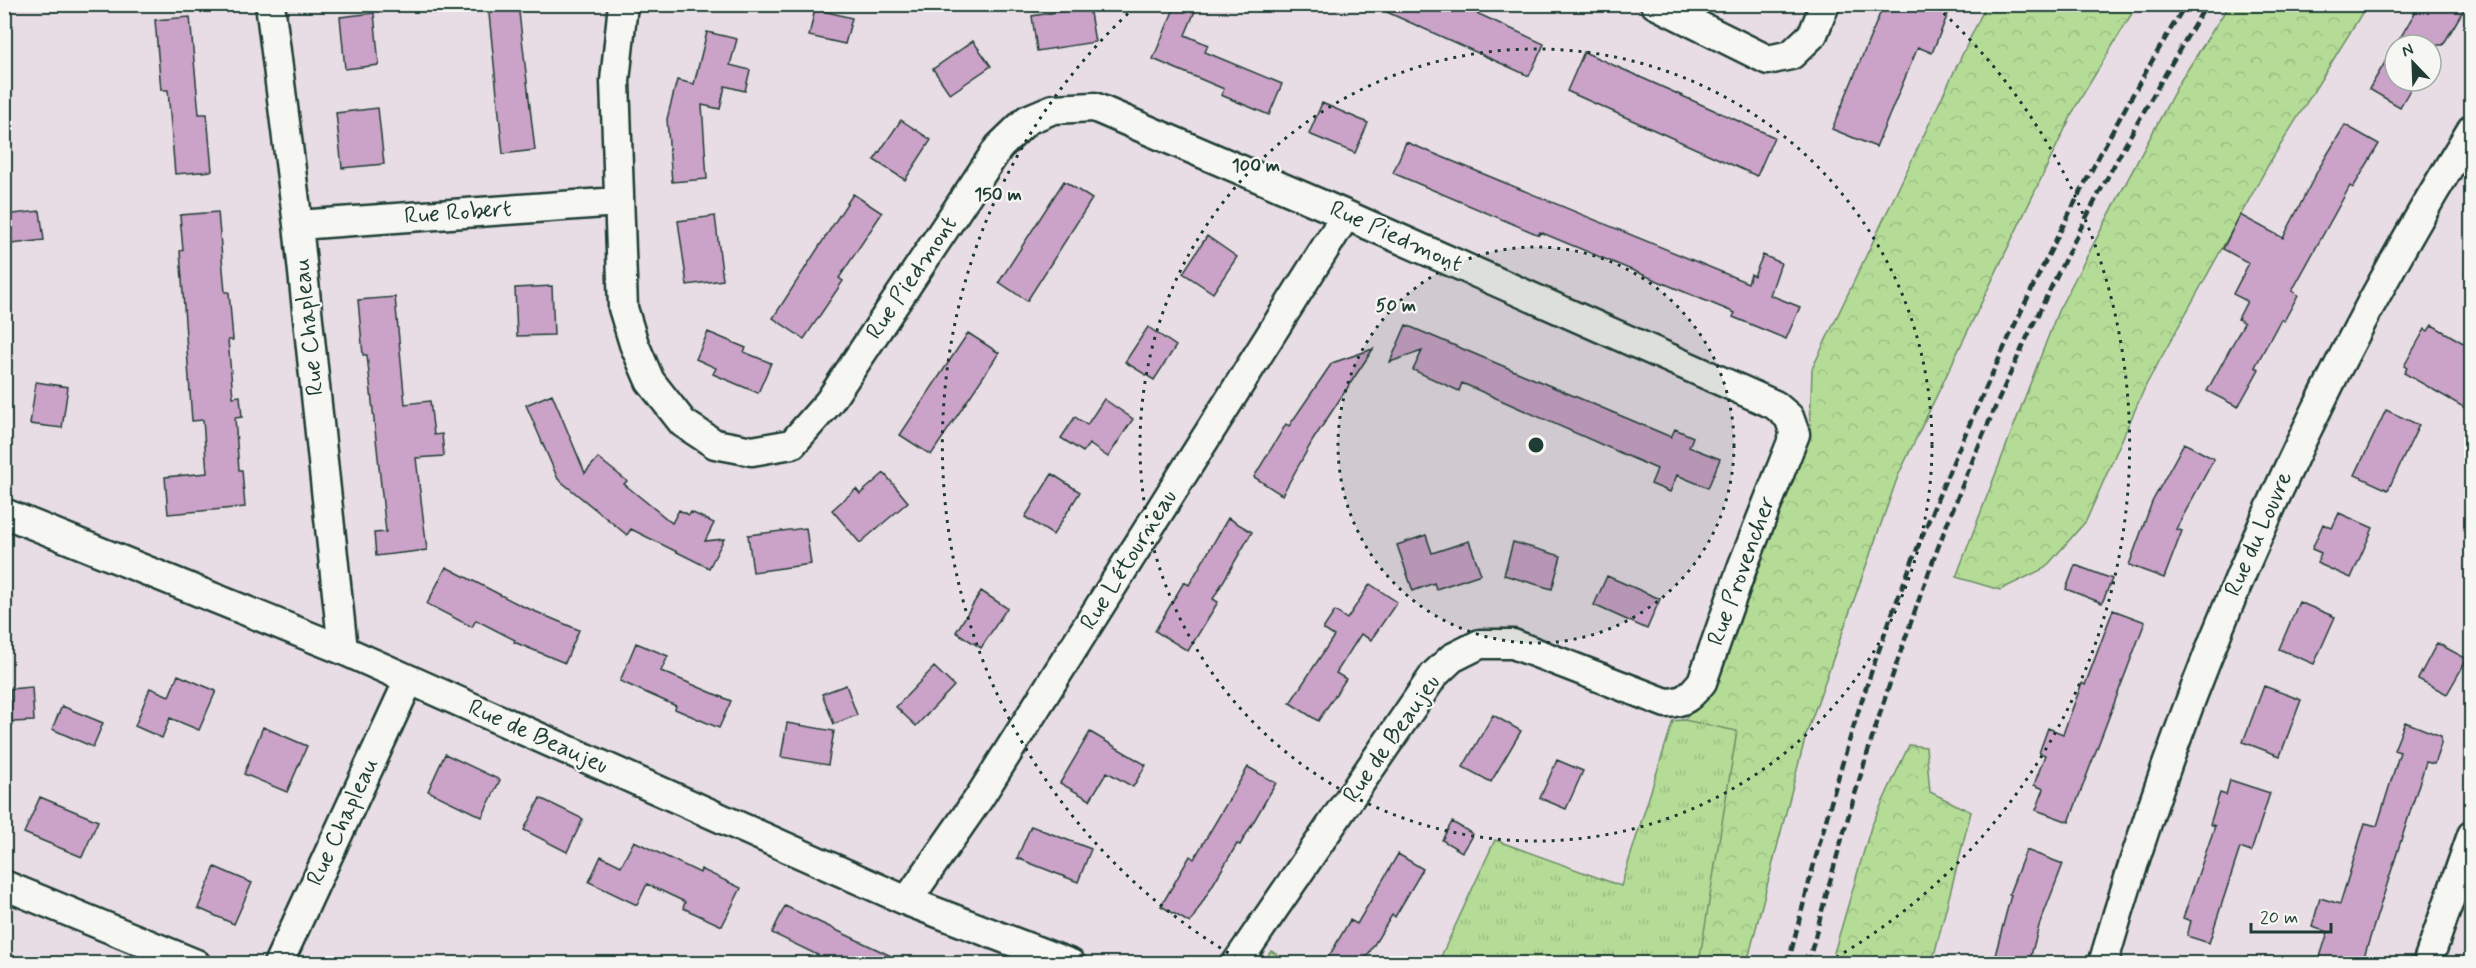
<svg xmlns="http://www.w3.org/2000/svg" width="2476" height="968" font-family="Mynerve,sans-serif">
  <style>
    .forest { fill: url(#forest-crowns); stroke: #6a8c66; stroke-width: 1.5 }
    .park { fill: url(#park-tufts); stroke: #6a8c66; stroke-width: 1.5 }
    .building { fill: #cba2c8; stroke: #1f3d34; stroke-width: 1.5 }
    .lines { fill: none; stroke-linecap: round; stroke-linejoin: round }
    .street-casing { stroke: #1f3d34; stroke-width: 33 }
    .street { stroke: #f6f6f2; stroke-width: 28 }
    .rail { stroke: #1f3d34; stroke-width: 4.5; stroke-dasharray: 9 4.5; stroke-linecap: butt }
    .ring { fill: none; stroke: #1f3d34; stroke-width: 3; stroke-dasharray: 3 6 }
    .labels { text-anchor: middle; dominant-baseline: central; stroke-width: 4.5; stroke-linejoin: round; paint-order: stroke }
    .street-label { font-size: 24px; fill: #1f3d34; stroke: #f6f6f2 }
    .centre { fill: #1f3d34; stroke: #f6f6f2; stroke-width: 3 }
    .ring-label { font-size: 18px; text-anchor: middle; font-weight: bold; fill: #1f3d34; stroke: #f6f6f2; stroke-width: 4.5; stroke-linejoin: round; paint-order: stroke }
  </style>
  <defs>
    <pattern id="forest-crowns" width="20" height="18" patternUnits="userSpaceOnUse" patternTransform="scale(1.5)"><rect width="20" height="18" fill="#b5dc97"/><path d="M2 6a3 3 0 1 1 6 0M12 15a3 3 0 1 1 6 0" fill="none" stroke="#9bbe83"/></pattern>
    <pattern id="park-tufts" width="24" height="20" patternUnits="userSpaceOnUse" patternTransform="scale(1.5)"><rect width="24" height="20" fill="#b5dc97"/><path d="M3 7l-1-3M5 7V3M7 7l1-3M15 17l-1-3M17 17v-4M19 17l1-3" fill="none" stroke="#9bbe83"/></pattern>
  </defs>
  <rect width="100%" height="100%" fill="#e9dde5"/>
  <filter id="ink" filterUnits="userSpaceOnUse"><feTurbulence type="fractalNoise" baseFrequency=".0167" numOctaves="2"/><feDisplacementMap in="SourceGraphic" scale="12" xChannelSelector="R" yChannelSelector="G"/><feConvolveMatrix kernelMatrix="1 2 1 2 8 2 1 2 1" color-interpolation-filters="sRGB"/></filter>
  <g filter="url(#ink)">
    <path class="forest" d="M 1986,5 L 2137,5 L 2076,106 L 1898,476 L 1806,735 L 1747,963 L 1602,964 L 1673,721 L 1684,720 L 1715,689 L 1810,430 L 1812,369 Z
      M 2229,5 L 2367,5 L 2270,162 L 2146,385 L 2086,521 L 2045,568 L 2000,590 L 1956,577 L 2058,311 L 2179,83 Z
      M 1909,745 L 1926,747 L 1930,792 L 1971,812 L 1932,963 L 1831,963 L 1871,827 Z"/>
    <path class="park" d="M 1684,720 L 1737,731 L 1699,963 L 1438,963 L 1495,840 L 1621,886 L 1673,721 Z
      M 1271,951 L 1291,963 L 1263,963 Z"/>
    <path class="building" d="M 488,4 L 518,4 L 535,150 L 503,154 Z
      M 1176,4 L 1198,4 L 1185,35 L 1208,45 L 1205,52 L 1282,84 L 1269,115 L 1221,95 L 1224,89 L 1153,59 Z
      M 1369,4 L 1457,4 L 1544,44 L 1529,76 Z
      M 1884,4 L 1952,4 L 1932,53 L 1918,47 L 1876,147 L 1832,129 Z
      M 2420,4 L 2467,4 L 2443,45 L 2437,45 L 2431,55 L 2431,45 L 2396,45 Z
      M 1089,7 L 1095,42 L 1037,51 L 1032,16 Z
      M 815,9 L 852,18 L 845,44 L 809,36 Z
      M 374,13 L 379,65 L 345,69 L 340,17 Z
      M 190,17 L 199,114 L 207,114 L 212,171 L 175,174 L 168,90 L 161,90 L 155,20 Z
      M 707,32 L 737,39 L 730,65 L 750,70 L 745,91 L 725,86 L 720,109 L 702,105 L 707,179 L 672,182 L 667,119 L 677,80 L 694,84 Z
      M 973,41 L 991,66 L 950,94 L 933,69 Z
      M 2395,46 L 2395,81 L 2415,81 L 2400,107 L 2369,89 Z
      M 1584,52 L 1774,137 L 1757,176 L 1567,91 Z
      M 1322,103 L 1368,123 L 1355,153 L 1309,134 Z
      M 378,108 L 384,164 L 342,168 L 336,113 Z
      M 901,120 L 931,140 L 905,180 L 874,160 Z
      M 2345,125 L 2379,144 L 2353,188 L 2350,186 L 2292,291 L 2298,295 L 2284,321 L 2281,319 L 2255,367 L 2259,369 L 2238,407 L 2207,391 L 2244,323 L 2238,319 L 2247,301 L 2233,294 L 2249,263 L 2223,249 L 2240,215 L 2283,238 L 2319,168 Z
      M 1406,142 L 1748,283 L 1751,274 L 1754,276 L 1763,255 L 1781,263 L 1770,295 L 1800,307 L 1786,339 L 1733,317 L 1735,313 L 1540,232 L 1539,235 L 1393,173 Z
      M 1064,181 L 1092,199 L 1027,301 L 999,282 Z
      M 853,194 L 882,213 L 839,278 L 843,281 L 804,339 L 773,318 Z
      M 40,211 L 44,240 L 4,245 L 4,215 Z
      M 218,212 L 225,292 L 229,292 L 233,340 L 228,340 L 233,397 L 240,396 L 242,417 L 235,418 L 239,470 L 242,470 L 245,507 L 168,514 L 165,477 L 207,473 L 203,420 L 192,421 L 180,251 L 183,250 L 180,215 Z
      M 715,216 L 723,280 L 687,285 L 678,221 Z
      M 1207,236 L 1237,257 L 1213,293 L 1183,273 Z
      M 552,286 L 554,335 L 517,336 L 515,288 Z
      M 395,297 L 405,404 L 430,401 L 434,435 L 442,434 L 444,456 L 416,458 L 427,550 L 376,556 L 374,533 L 386,532 L 367,355 L 363,355 L 358,300 Z
      M 1406,325 L 1671,437 L 1675,429 L 1693,437 L 1689,447 L 1720,459 L 1708,488 L 1677,475 L 1670,492 L 1651,484 L 1657,469 L 1462,383 L 1459,391 L 1413,370 L 1422,351 L 1390,362 Z
      M 2432,325 L 2472,348 L 2472,412 L 2404,373 L 2407,368 L 2404,366 L 2425,329 L 2428,331 Z
      M 1148,327 L 1176,346 L 1154,380 L 1125,362 Z
      M 708,332 L 746,348 L 744,352 L 771,363 L 758,393 L 713,374 L 716,368 L 696,359 Z
      M 968,333 L 999,353 L 931,455 L 900,435 Z
      M 1373,349 L 1313,440 L 1282,495 L 1254,477 L 1286,424 L 1289,426 L 1332,363 Z
      M 36,382 L 68,387 L 62,428 L 30,424 Z
      M 552,394 L 585,473 L 598,458 L 627,481 L 624,484 L 672,523 L 679,510 L 689,515 L 691,512 L 714,523 L 705,541 L 724,539 L 709,568 L 631,529 L 627,535 L 558,479 L 526,405 Z
      M 1104,399 L 1133,419 L 1108,457 L 1089,444 L 1083,452 L 1061,438 L 1075,417 L 1087,425 Z
      M 2386,410 L 2419,425 L 2388,490 L 2355,475 Z
      M 2184,443 L 2214,459 L 2176,529 L 2182,531 L 2164,578 L 2129,565 L 2152,502 Z
      M 884,473 L 908,502 L 860,543 L 832,510 L 856,489 L 860,494 Z
      M 1052,474 L 1080,492 L 1053,535 L 1025,517 Z
      M 2339,513 L 2373,528 L 2351,578 L 2317,563 L 2321,553 L 2312,549 L 2323,524 L 2332,528 Z
      M 1228,518 L 1252,532 L 1213,599 L 1218,602 L 1188,651 L 1155,631 L 1184,582 L 1189,585 Z
      M 806,528 L 811,564 L 753,572 L 748,535 Z
      M 1426,535 L 1432,553 L 1469,541 L 1481,574 L 1436,589 L 1434,583 L 1413,591 L 1397,545 Z
      M 1513,542 L 1561,556 L 1552,589 L 1504,575 Z
      M 2075,565 L 2112,579 L 2102,603 L 2066,589 Z
      M 446,567 L 520,605 L 579,630 L 565,663 L 514,642 L 515,640 L 476,620 L 472,627 L 427,604 Z
      M 1607,576 L 1660,599 L 1647,629 L 1594,605 Z
      M 1370,584 L 1397,602 L 1371,640 L 1361,634 L 1336,673 L 1346,679 L 1318,721 L 1290,703 L 1334,636 L 1323,629 L 1335,611 L 1347,619 Z
      M 981,591 L 1007,608 L 981,648 L 956,632 Z
      M 2299,602 L 2335,617 L 2314,664 L 2279,649 Z
      M 2113,610 L 2145,622 L 2069,822 L 2036,810 L 2044,789 L 2034,785 L 2045,755 L 2039,753 L 2048,728 L 2063,734 L 2082,683 L 2085,685 Z
      M 636,643 L 668,656 L 661,671 L 731,701 L 719,728 L 675,709 L 676,706 L 620,681 Z
      M 2437,643 L 2467,659 L 2447,694 L 2418,679 Z
      M 934,667 L 954,686 L 916,726 L 896,707 Z
      M 178,675 L 216,691 L 199,730 L 170,718 L 162,738 L 135,726 L 150,688 L 169,696 Z
      M 846,685 L 857,715 L 834,724 L 822,694 Z
      M 2264,686 L 2301,700 L 2280,756 L 2243,742 Z
      M 32,687 L 34,721 L 12,722 L 10,689 Z
      M 62,706 L 103,723 L 93,747 L 52,729 Z
      M 1493,715 L 1521,731 L 1491,782 L 1463,767 Z
      M 2405,722 L 2441,736 L 2441,744 L 2434,764 L 2426,762 L 2362,963 L 2318,963 L 2328,932 L 2312,927 L 2320,898 L 2340,904 L 2365,823 L 2377,826 L 2400,752 L 2394,750 Z
      M 787,723 L 834,731 L 828,765 L 781,757 Z
      M 263,727 L 307,746 L 287,792 L 244,774 Z
      M 1090,732 L 1146,765 L 1133,787 L 1107,772 L 1090,800 L 1060,783 Z
      M 445,754 L 500,780 L 482,817 L 428,791 Z
      M 1557,760 L 1583,771 L 1566,809 L 1540,798 Z
      M 1248,767 L 1276,783 L 1240,845 L 1237,844 L 1190,923 L 1161,906 L 1190,856 L 1194,859 Z
      M 2230,780 L 2270,793 L 2251,852 L 2240,848 L 2209,943 L 2187,936 L 2191,921 L 2183,918 L 2215,826 L 2210,824 L 2220,793 L 2226,795 Z
      M 40,797 L 98,821 L 82,857 L 24,833 Z
      M 540,798 L 583,819 L 567,852 L 524,830 Z
      M 1452,822 L 1473,834 L 1462,852 L 1442,840 Z
      M 1031,826 L 1091,849 L 1078,882 L 1017,858 Z
      M 634,841 L 700,873 L 701,869 L 741,888 L 722,926 L 683,908 L 685,902 L 647,884 L 637,905 L 589,882 L 601,856 L 621,866 Z
      M 2026,850 L 2063,864 L 2039,926 L 2029,963 L 1993,963 L 2011,895 L 2009,894 Z
      M 1398,854 L 1423,869 L 1395,917 L 1392,915 L 1363,963 L 1325,963 L 1350,920 L 1357,924 Z
      M 215,867 L 252,883 L 234,924 L 198,908 Z
      M 785,906 L 906,963 L 834,963 L 772,933 Z"/>
    <g class="lines">
      <g class="street-casing">
        <path id="street" d="M 270,4 L 298,225 L 343,650
          M 623,4 L 615,81 L 623,308 L 634,344 L 650,381 L 683,423 L 715,444 L 752,451 L 792,444 L 829,402 L 999,147 L 1027,120 L 1053,109 L 1094,107 L 1346,215 L 1775,405 L 1789,417 L 1795,434 L 1743,565 L 1702,682 C 1689,697 1686,702 1666,703 L 1513,644 L 1480,644 L 1452,658 L 1434,675 L 1236,964
          M 1655,4 L 1768,60 L 1791,55 L 1813,34 L 1825,4
          M 298,225 L 618,202
          M 4,513 L 343,650 L 907,901 L 1071,964
          M 4,885 L 196,964
          M 907,901 L 979,798 L 1346,215
          M 278,964 L 409,680
          M 2103,964 C 2188,669 2311,389 2472,129
          M 2427,964 L 2472,835"/>
      </g>
      <use href="#street" class="street"/>
      <path class="rail" d="M 1788,964 C 1810,877 1833,791 1860,706 C 1892,607 1932,509 1974,414 C 2037,273 2105,136 2186,4
        M 1808,964 C 1839,843 1874,725 1916,608 C 1990,397 2091,194 2207,4"/>
    </g>
  </g>
  <circle cx="1536" cy="445" r="198" fill="#1f3d34" fill-opacity=".12"/>
  <g class="ring">
    <circle cx="1536" cy="445" r="198"/>
    <circle cx="1536" cy="445" r="396"/>
    <path d="M1244 962A594 594 0 0 1 1135 7M1937 7A594 594 0 0 1 1828 962"/>
  </g>
  <g class="labels">
    <g class="street-label">
      <text transform="translate(458 213) rotate(-4)">Rue Robert</text>
      <text transform="translate(1396 237) rotate(24)">Rue Piedmont</text>
      <text transform="translate(912 278) rotate(-56)">Rue Piedmont</text>
      <text transform="translate(309 327) rotate(-96)">Rue Chapleau</text>
      <text transform="translate(2259 534) rotate(-66)">Rue du Louvre</text>
      <text transform="translate(1129 560) rotate(-58)">Rue Létourneau</text>
      <text transform="translate(1742 571) rotate(-70)">Rue Provencher</text>
      <text transform="translate(538 737) rotate(24)">Rue de Beaujeu</text>
      <text transform="translate(1392 739) rotate(-55)">Rue de Beaujeu</text>
      <text transform="translate(343 822) rotate(-65)">Rue Chapleau</text>
    </g>
  </g>
  <circle cx="1536" cy="445" r="9" class="centre"/>
  <g class="ring-label">
    <text x="1256" y="171">100 m</text>
    <text x="998" y="200">150 m</text>
    <text x="1396" y="311">50 m</text>
  </g>
  <rect width="2476" height="968" fill="none" stroke="#f6f6f2" stroke-width="24"/>
  <rect x="12" y="12" width="2452" height="944" fill="none" stroke="#1f3d34" stroke-width="2" filter="url(#ink)"/>
  <g transform="translate(2413 63) rotate(337)"><circle r="28" fill="#f6f6f2" stroke="#a0aca6" stroke-width="1.5"/>
  <path d="M0-4.5L10 22L0 15L-10 22Z" fill="#1f3d34"/>
  <text y="-9" font-size="16" font-weight="bold" text-anchor="middle" fill="#1f3d34">N</text>
  </g>
  <path d="M2251 923v9h80v-9" fill="none" stroke="#1f3d34" stroke-width="3"/>
  <text x="2260" y="923" font-size="18" fill="#1f3d34" stroke="#f6f6f2" stroke-width="4.5" paint-order="stroke">20 m</text>
</svg>
